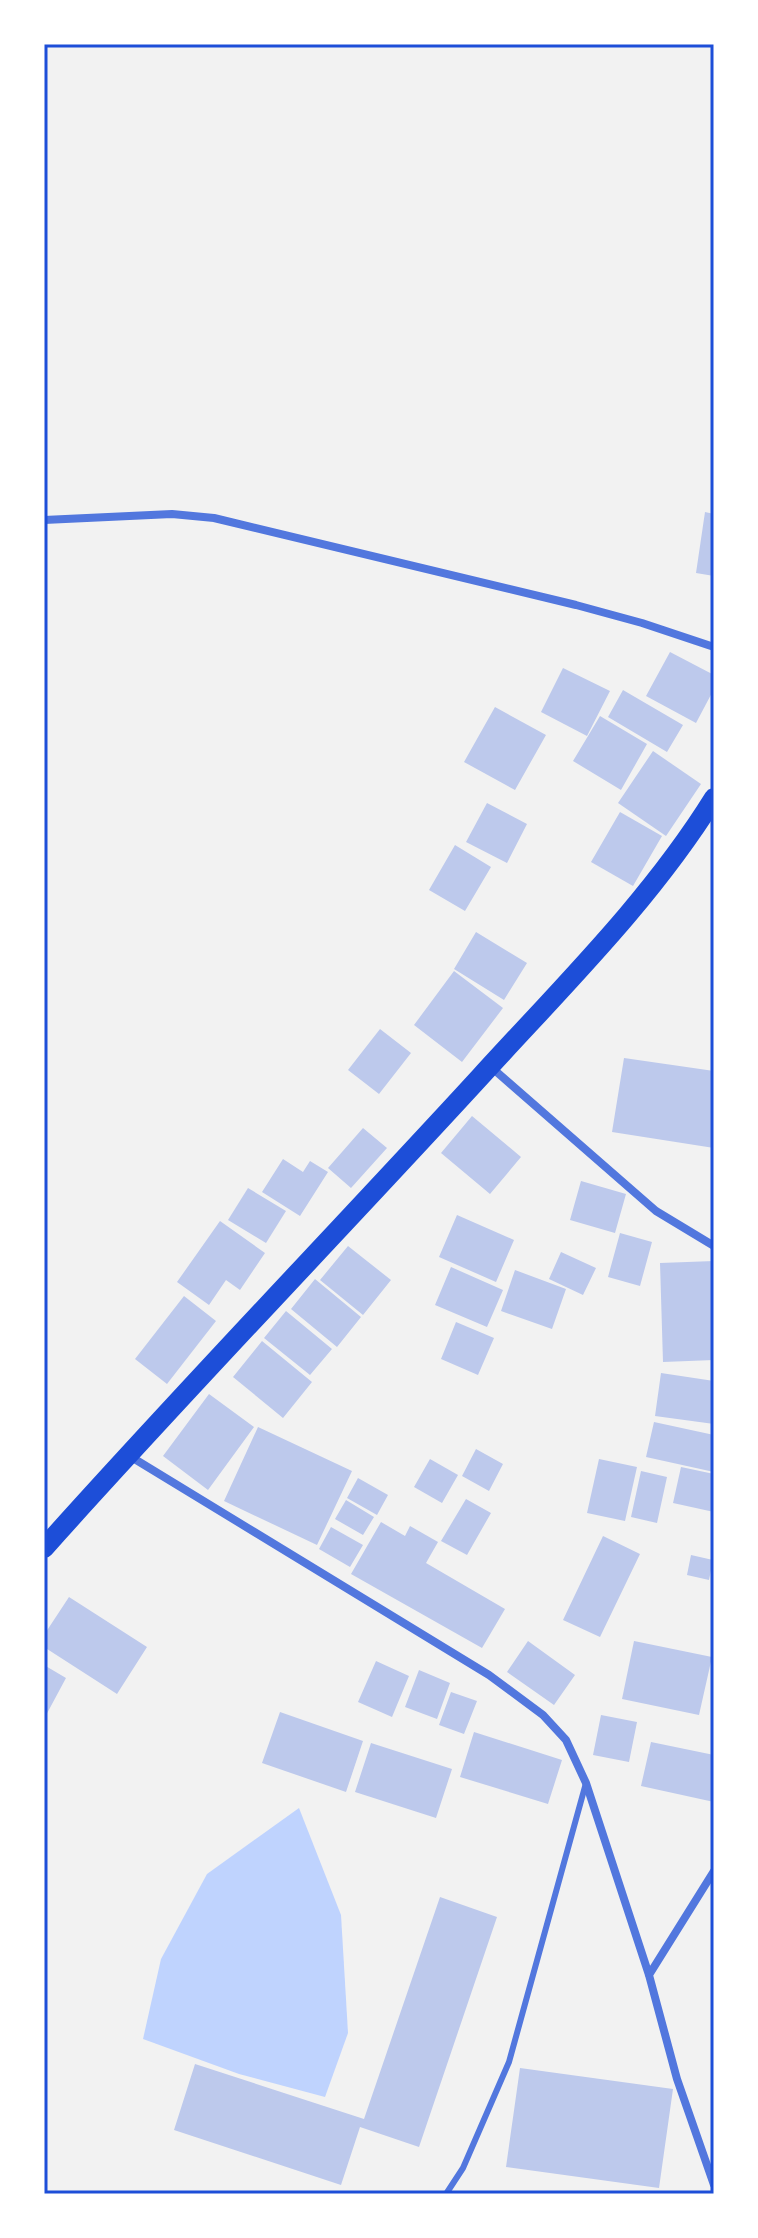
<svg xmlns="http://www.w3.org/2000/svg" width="758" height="2238" font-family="'Fira Sans',sans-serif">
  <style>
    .water { fill: #bfd3fe }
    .building { fill: #bdc9ec }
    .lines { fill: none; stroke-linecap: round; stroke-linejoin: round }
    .service { stroke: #5277de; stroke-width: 6 }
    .minor { stroke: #5277de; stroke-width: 8 }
    .primary { stroke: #1d4ed8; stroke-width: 20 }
    .neatline { fill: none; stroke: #1d4ed8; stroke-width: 3 }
  </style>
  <rect width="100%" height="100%" fill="#f2f2f2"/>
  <path class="water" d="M 299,1808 L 341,1915 L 348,2033 L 325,2097 L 239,2074 L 143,2039 L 161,1959 L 207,1874 Z"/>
  <path class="building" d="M 705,512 L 714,514 L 714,576 L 696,573 Z
    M 670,652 L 714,675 L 714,689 L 696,723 L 646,696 Z
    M 563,668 L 610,691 L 587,736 L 541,712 Z
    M 623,690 L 683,725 L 667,752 L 608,717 Z
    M 495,707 L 546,735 L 515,790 L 464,762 Z
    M 600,716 L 647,744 L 621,790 L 573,761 Z
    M 653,751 L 701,784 L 666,836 L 618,803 Z
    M 487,803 L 527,824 L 507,863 L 466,842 Z
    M 620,812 L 662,836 L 633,886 L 591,862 Z
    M 455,845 L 491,867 L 465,911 L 429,890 Z
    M 476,932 L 527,963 L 504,1000 L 454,969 Z
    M 454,971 L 503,1008 L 462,1062 L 414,1025 Z
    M 380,1029 L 411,1053 L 379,1094 L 348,1070 Z
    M 624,1058 L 714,1071 L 714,1148 L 612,1132 Z
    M 472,1116 L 521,1157 L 490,1194 L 441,1153 Z
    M 363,1128 L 387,1148 L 351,1188 L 328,1168 Z
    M 283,1159 L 303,1172 L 310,1161 L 328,1172 L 300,1216 L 262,1192 Z
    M 581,1181 L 626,1194 L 615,1233 L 570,1220 Z
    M 248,1188 L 286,1211 L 266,1243 L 228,1220 Z
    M 457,1215 L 514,1240 L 496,1282 L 439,1257 Z
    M 220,1221 L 265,1253 L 240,1290 L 226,1280 L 209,1305 L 177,1282 Z
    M 620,1233 L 652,1242 L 640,1286 L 608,1277 Z
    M 348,1246 L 391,1280 L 363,1315 L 320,1280 Z
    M 561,1252 L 596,1268 L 583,1295 L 549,1279 Z
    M 714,1261 L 714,1360 L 663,1362 L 660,1263 Z
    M 451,1267 L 503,1290 L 487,1327 L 435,1305 Z
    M 515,1270 L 566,1289 L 552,1329 L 501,1311 Z
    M 315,1279 L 361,1317 L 337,1347 L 291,1309 Z
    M 184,1296 L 216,1321 L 167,1384 L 135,1359 Z
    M 286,1311 L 332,1349 L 310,1375 L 264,1338 Z
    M 456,1322 L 494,1338 L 478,1375 L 441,1359 Z
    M 262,1341 L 312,1382 L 283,1418 L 233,1377 Z
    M 661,1373 L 714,1381 L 714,1424 L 655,1416 Z
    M 209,1394 L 254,1427 L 208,1490 L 163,1456 Z
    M 654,1422 L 714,1435 L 714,1472 L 646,1457 Z
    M 258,1427 L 352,1471 L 317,1545 L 224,1501 Z
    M 476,1449 L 503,1464 L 489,1491 L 462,1476 Z
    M 430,1459 L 458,1475 L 442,1503 L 414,1487 Z
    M 599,1459 L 637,1467 L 625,1521 L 587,1513 Z
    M 681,1467 L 714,1474 L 714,1512 L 673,1503 Z
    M 641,1471 L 667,1477 L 657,1523 L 631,1517 Z
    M 358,1478 L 388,1495 L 377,1515 L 347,1498 Z
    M 466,1499 L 491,1513 L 467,1555 L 441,1541 Z
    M 346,1500 L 374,1517 L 363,1535 L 335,1519 Z
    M 381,1522 L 405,1536 L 410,1526 L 438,1542 L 426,1563 L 505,1609 L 482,1648 L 351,1574 Z
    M 331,1527 L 363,1545 L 350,1567 L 319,1549 Z
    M 603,1536 L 640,1554 L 600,1637 L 563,1620 Z
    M 691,1555 L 713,1560 L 709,1580 L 687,1575 Z
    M 69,1597 L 147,1647 L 117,1694 L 44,1647 L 44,1635 Z
    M 528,1641 L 575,1675 L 554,1705 L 507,1672 Z
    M 634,1641 L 712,1657 L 699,1715 L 622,1699 Z
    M 376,1661 L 409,1676 L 392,1717 L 358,1702 Z
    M 44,1665 L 66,1678 L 44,1719 Z
    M 419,1670 L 450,1683 L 437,1719 L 405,1707 Z
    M 451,1692 L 477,1701 L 464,1734 L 439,1725 Z
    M 280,1712 L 363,1741 L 346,1792 L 262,1763 Z
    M 601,1715 L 637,1722 L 629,1762 L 593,1755 Z
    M 474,1732 L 562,1760 L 548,1804 L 460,1777 Z
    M 651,1742 L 714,1755 L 714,1802 L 641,1786 Z
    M 371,1743 L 452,1769 L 436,1818 L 355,1792 Z
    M 440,1897 L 497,1917 L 419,2147 L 360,2127 L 341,2185 L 174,2130 L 195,2064 L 364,2119 Z
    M 520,2068 L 673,2089 L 659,2188 L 506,2167 Z"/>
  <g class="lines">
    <path class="service" d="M 446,2194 L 463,2168 L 509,2062 L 586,1783"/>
    <path class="minor" d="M 44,520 L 172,514 L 214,518 L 576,605 L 642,623 L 714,647
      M 491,1067 L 656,1211 L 714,1246
      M 128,1455 L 489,1675 L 543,1715 L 566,1740 L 586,1783 L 649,1975 L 677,2079 L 714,2185
      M 649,1975 L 714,1871"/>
    <path class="primary" d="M 44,1548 C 187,1388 336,1234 481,1076 C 562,987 650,901 714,798"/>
  </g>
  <rect width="758" height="2238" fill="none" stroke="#ffffff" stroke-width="92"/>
  <rect x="46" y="46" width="666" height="2146" class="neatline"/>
</svg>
